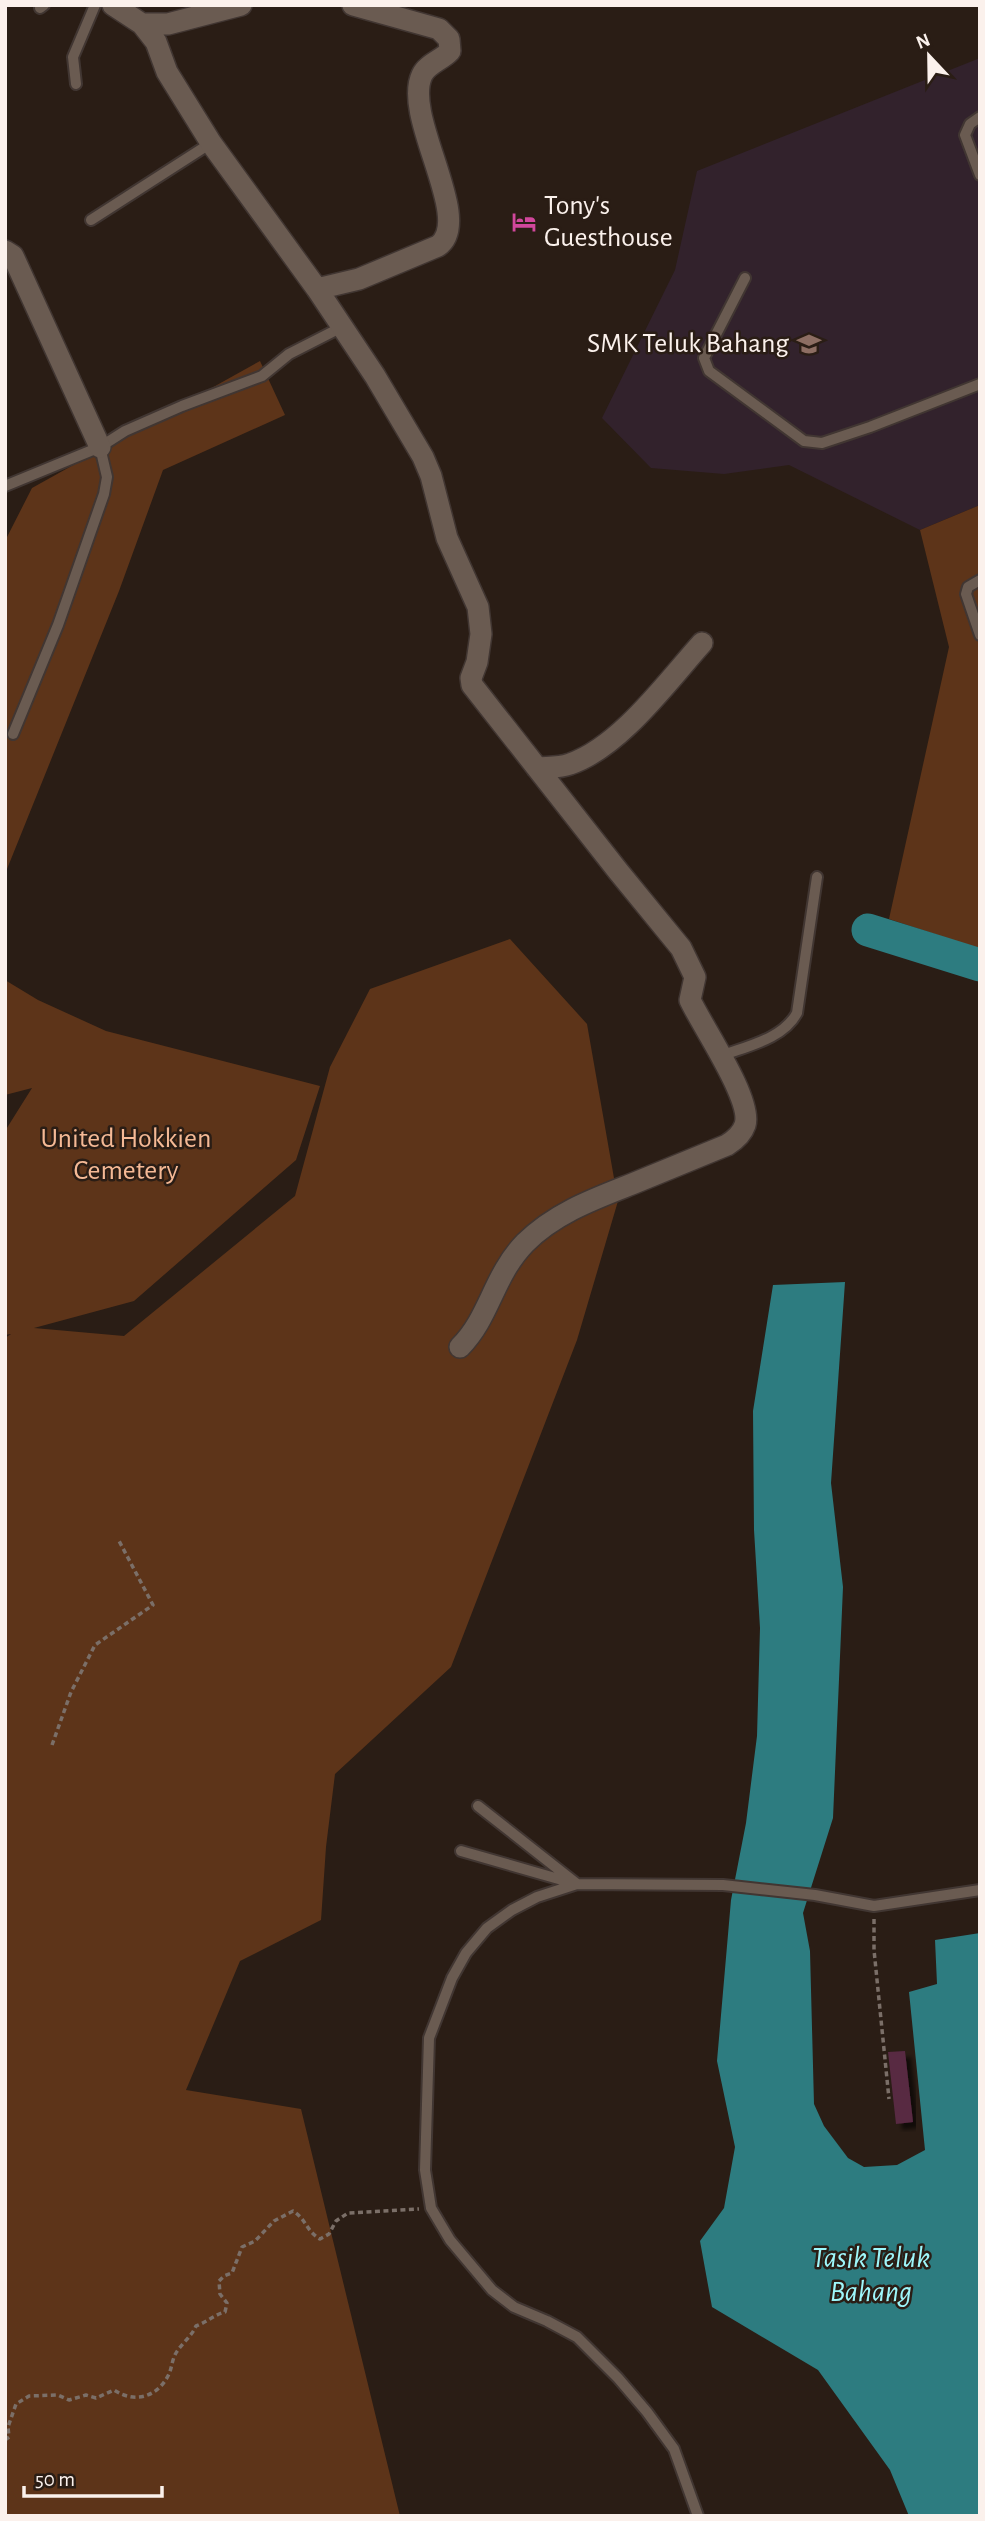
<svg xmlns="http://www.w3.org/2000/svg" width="985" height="2521" font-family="'Alegreya Sans',sans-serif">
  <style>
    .education { fill: #32222c }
    .green { fill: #5d3419 }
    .water { fill: #2d7c80 }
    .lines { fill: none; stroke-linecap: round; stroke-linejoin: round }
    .river { stroke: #2d7c80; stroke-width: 33 }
    .building { fill: #582943; filter: url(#shadow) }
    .lane-casing { stroke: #413632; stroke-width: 14 }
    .street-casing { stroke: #413632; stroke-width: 24 }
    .path { stroke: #7b6f68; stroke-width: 3.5; stroke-dasharray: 5 3.5; stroke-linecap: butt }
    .lane { stroke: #6a5b51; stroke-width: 10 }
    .street { stroke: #6a5b51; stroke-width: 21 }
    .labels { text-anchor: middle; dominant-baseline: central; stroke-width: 5; stroke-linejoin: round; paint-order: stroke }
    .poi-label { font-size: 28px; fill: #fbf1ec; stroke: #2a1d15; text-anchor: start }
    .park-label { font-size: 28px; fill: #f5b995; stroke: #2a1d15 }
    .water-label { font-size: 30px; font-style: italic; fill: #9ef6fa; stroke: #2a1d15 }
  </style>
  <defs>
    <filter id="shadow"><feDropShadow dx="6" dy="6" stdDeviation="2" flood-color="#0009"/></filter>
  </defs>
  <rect width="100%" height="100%" fill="#2a1d15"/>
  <path class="education" d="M 980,58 L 980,505 L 920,530 L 789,465 L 724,474 L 651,468 L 602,418 L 675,270 L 697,171 Z"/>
  <path class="green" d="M 260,361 L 285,415 L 163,470 L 119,591 L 5,874 L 5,541 L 32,488 Z
    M 980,505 L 980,949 L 889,919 L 949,647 L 920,530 Z
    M 510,939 L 587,1024 L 618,1201 L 577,1340 L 451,1667 L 335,1774 L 326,1847 L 321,1920 L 240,1961 L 186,2090 L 301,2109 L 400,2516 L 5,2516 L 5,1338 L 11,1334 L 5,1335 L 5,1131 L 32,1088 L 5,1095 L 5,980 L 38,1000 L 106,1031 L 320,1086 L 296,1160 L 134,1301 L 34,1328 L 124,1336 L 295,1196 L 330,1067 L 370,989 Z"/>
  <path class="water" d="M 845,1282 L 831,1483 L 843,1587 L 833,1818 L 803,1913 L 810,1951 L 814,2104 L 824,2126 L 848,2158 L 864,2167 L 897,2165 L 925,2150 L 909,1992 L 937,1984 L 935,1940 L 980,1933 L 980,2516 L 909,2516 L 890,2470 L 818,2370 L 712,2307 L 700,2241 L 724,2208 L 735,2147 L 717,2061 L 731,1900 L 746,1823 L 757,1736 L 760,1628 L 754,1530 L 753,1411 L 773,1285 Z"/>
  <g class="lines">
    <path class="river" d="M 868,930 L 980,965"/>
  </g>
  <path class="building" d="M 905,2051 L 913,2122 L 896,2124 L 888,2052 Z"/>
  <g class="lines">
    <g class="lane-casing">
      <path id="lane" d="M 40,8 L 44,5
        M 76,84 L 73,57 L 95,5
        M 980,117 L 970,124 L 965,135 L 980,175
        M 91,220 L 211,143
        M 745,278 L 704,358 L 709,371 L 804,441 L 822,443 L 870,427 L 980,384
        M 5,486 L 100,447 L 125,431 L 182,406 L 262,376 L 289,354 L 342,327
        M 980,580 L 968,587 L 966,594 L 980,635
        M 13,734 L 58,625 L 104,494 L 107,477 L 100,447
        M 721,1056 C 747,1046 783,1039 797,1013 L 817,877
        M 478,1806 L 577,1884
        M 461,1851 L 569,1882
        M 698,2516 L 674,2449 L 647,2412 L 618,2378 L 577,2337 L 547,2321 L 514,2307 L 492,2290 L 450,2240 L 431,2208 L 425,2170 L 429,2038 L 452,1978 L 466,1953 L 487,1928 L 512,1910 L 537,1897 L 577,1884 L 723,1885 L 815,1895 L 874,1906 L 980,1890"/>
    </g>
    <g class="street-casing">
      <path id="street" d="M 113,5 L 142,24 L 156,42 L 167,72 L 211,143 L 317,289 L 375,376 L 423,457 L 431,476 L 447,538 L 478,607 L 481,634 L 477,662 L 471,678 L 472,685 L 618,871 L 681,948 L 695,977 L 690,1000 C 702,1026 753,1100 745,1125 C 742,1134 735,1140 727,1145 C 695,1158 664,1171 632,1184 C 594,1199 555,1213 525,1243 C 493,1276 490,1317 460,1347
        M 142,24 L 168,24 L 241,5
        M 5,251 L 13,256 L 100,447
        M 317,289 L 359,279 L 438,246 C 475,220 402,117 422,75 C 427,64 442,60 450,51 L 449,39 L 439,29 L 353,5
        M 537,768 C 547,767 560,768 570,764 C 620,747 667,682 702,643"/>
    </g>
    <path class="path" d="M 52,1745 L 71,1692 L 95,1645 L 153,1605 L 118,1539
      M 874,1919 L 874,1950 L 889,2099
      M 5,2440 L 9,2437 L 8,2427 L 16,2404 L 29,2396 L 58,2395 L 69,2400 L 86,2395 L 96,2398 L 114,2390 C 135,2404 158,2397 169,2374 C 172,2367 172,2360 176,2353 C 182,2343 192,2336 196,2326 C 207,2322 214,2315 225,2312 L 227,2303 L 220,2294 L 219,2281 L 224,2276 L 232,2273 L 242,2247 L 255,2241 L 274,2221 L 293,2211 C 307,2220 306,2231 320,2239 L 329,2234 L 336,2221 L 348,2213 L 419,2209"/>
    <use href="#lane" class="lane"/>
    <use href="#street" class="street"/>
  </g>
  <defs>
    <g id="hotel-bare" transform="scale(1.89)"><path d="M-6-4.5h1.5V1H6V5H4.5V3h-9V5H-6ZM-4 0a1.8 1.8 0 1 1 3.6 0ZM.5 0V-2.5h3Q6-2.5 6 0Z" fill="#d1479c" stroke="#2a1d15" stroke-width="2.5" paint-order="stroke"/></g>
    <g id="school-bare" transform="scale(1.89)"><path d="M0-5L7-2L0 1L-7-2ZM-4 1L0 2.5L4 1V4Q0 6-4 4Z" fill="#8d6e63" stroke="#2a1d15" stroke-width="2.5" paint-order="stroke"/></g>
  </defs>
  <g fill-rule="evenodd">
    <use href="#hotel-bare" x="524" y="222"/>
    <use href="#school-bare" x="809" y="344"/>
  </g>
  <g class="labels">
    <g class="poi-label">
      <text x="544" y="206">Tony's<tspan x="544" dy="32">Guesthouse</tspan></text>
      <text x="789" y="344" text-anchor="end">SMK Teluk Bahang</text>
    </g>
    <g class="park-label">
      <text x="126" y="1139">United Hokkien<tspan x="126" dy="32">Cemetery</tspan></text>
    </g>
    <g class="water-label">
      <text x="871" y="2258">Tasik Teluk<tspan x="871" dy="34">Bahang</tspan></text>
    </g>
  </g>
  <rect width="985" height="2521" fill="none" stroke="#fbf1ec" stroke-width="14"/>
  <g transform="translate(929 56) rotate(338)" stroke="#2a1d15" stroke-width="5" paint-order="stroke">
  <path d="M0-5L12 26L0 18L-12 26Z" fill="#fbf1ec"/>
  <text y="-10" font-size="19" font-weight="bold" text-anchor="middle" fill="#fbf1ec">N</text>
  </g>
  <path d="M24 2486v10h138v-10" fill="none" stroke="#fbf1ec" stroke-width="3.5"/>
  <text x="35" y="2486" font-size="21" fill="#fbf1ec" stroke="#2a1d15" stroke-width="5" paint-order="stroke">50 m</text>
</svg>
